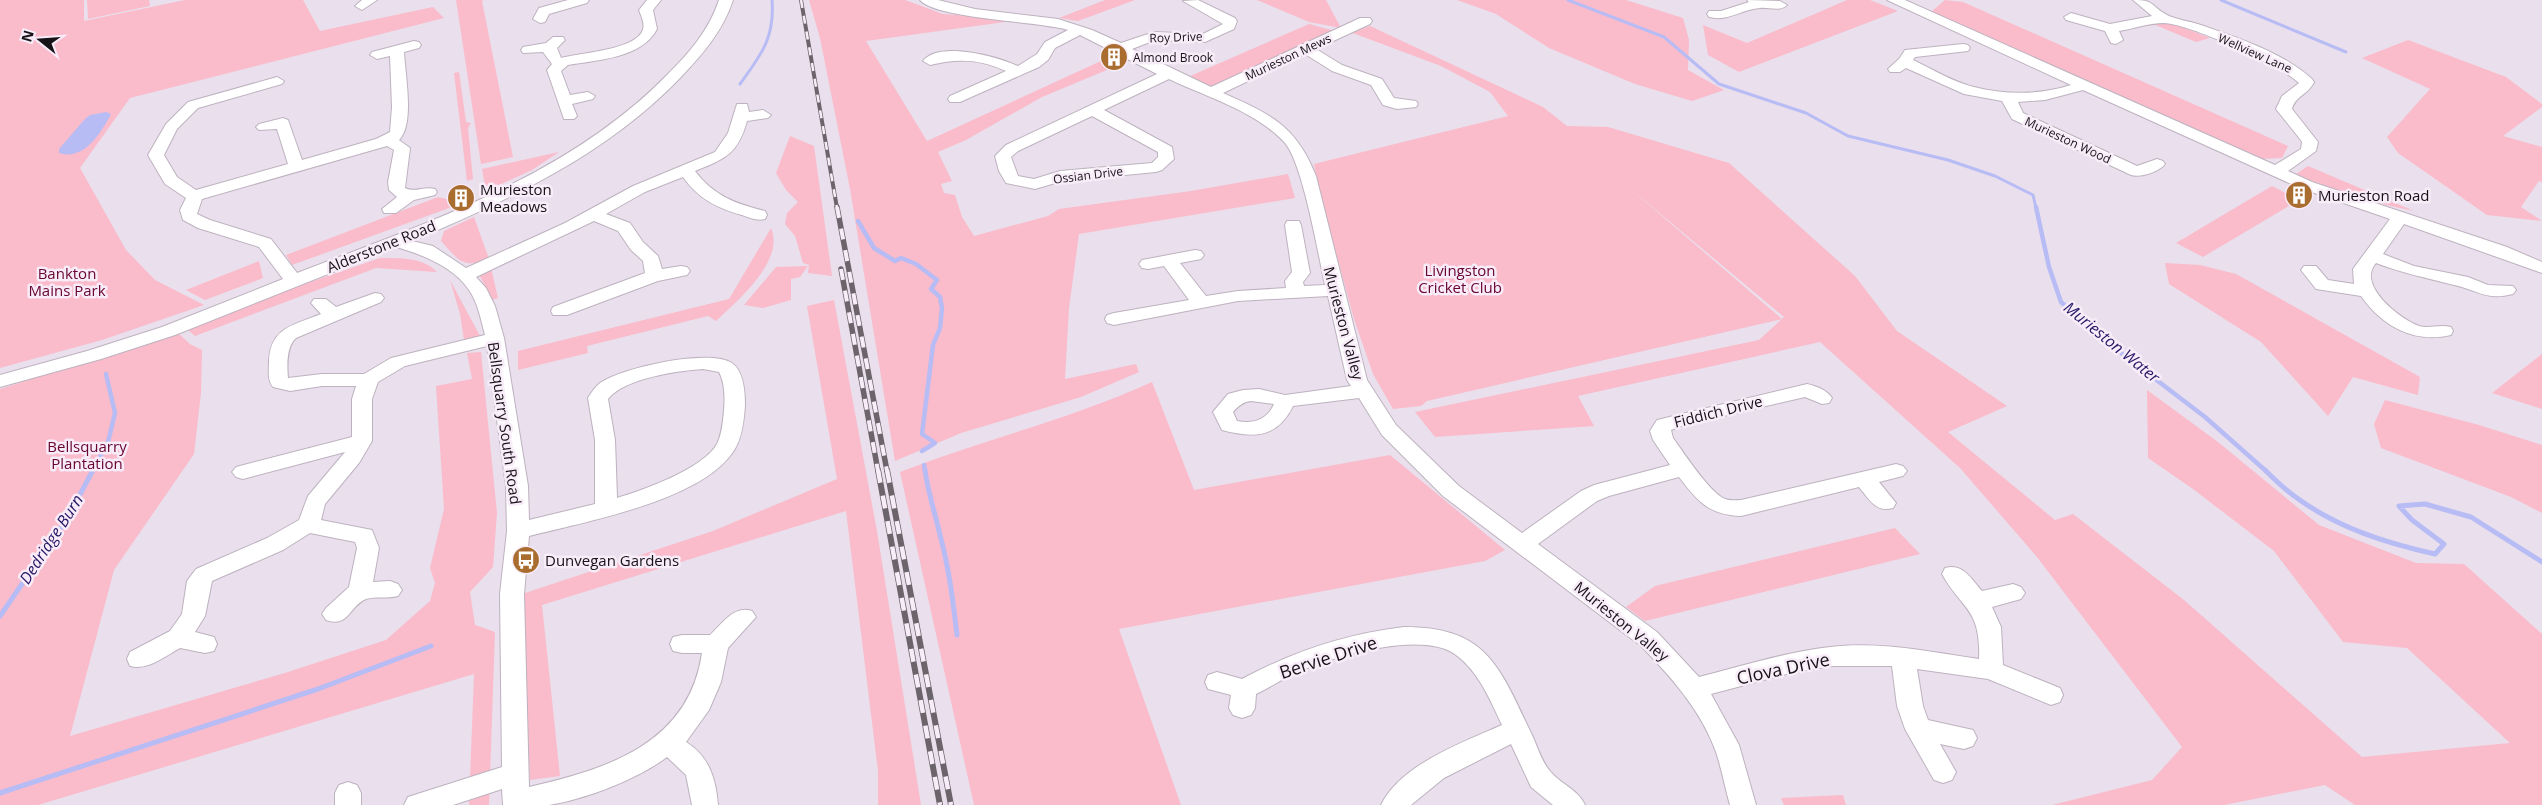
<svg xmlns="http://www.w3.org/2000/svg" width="2542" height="805" font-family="'Open Sans',sans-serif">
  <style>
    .green { fill: #fabbcb }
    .water { fill: #b8bcf5 }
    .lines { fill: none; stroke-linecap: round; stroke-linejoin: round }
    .stream-far2 { stroke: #b8bcf5; stroke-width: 3 }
    .stream-far1 { stroke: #b8bcf5; stroke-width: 4.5 }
    .stream { stroke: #b8bcf5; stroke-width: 5 }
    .minor-casing { stroke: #bdb2bf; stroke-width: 2 }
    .minor { fill: #fff; fill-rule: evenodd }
    .rail-far2-casing { stroke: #6b646b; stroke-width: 4 }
    .rail-far1-casing { stroke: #6b646b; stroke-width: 5.5 }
    .rail-casing { stroke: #6b646b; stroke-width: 6 }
    .rail-far2 { stroke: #f8ecf9; stroke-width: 2.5; stroke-dasharray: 8; stroke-linecap: butt }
    .rail-far1 { stroke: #f8ecf9; stroke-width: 4; stroke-dasharray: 11; stroke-linecap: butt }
    .rail { stroke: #f8ecf9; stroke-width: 4.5; stroke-dasharray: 13; stroke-linecap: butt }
    .labels { text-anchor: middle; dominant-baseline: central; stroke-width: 5; stroke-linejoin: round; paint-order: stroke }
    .far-street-label { font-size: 12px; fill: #161216; stroke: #f8ecf9 }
    .far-poi-label { font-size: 12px; fill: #161216; stroke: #f8ecf9; text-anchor: start }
    .poi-label { font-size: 15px; fill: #161216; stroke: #f8ecf9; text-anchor: start }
    .street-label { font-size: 15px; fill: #161216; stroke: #f8ecf9 }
    .park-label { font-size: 15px; fill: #670431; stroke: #f8ecf9 }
    .water-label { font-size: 16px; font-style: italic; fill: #241766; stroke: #f8ecf9 }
    .near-street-label { font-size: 18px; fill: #161216; stroke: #f8ecf9 }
  </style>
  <rect width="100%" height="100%" fill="#eadfec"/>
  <path class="green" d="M 0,0 L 84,0 L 84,21 L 185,0 L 303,0 L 320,31 L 433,7 L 444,18 L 130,98 L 80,168 L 126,250 L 155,280 L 204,305 L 102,340 L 0,368 Z
    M 87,0 L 149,0 L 150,6 L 88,19 Z
    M 456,0 L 484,0 L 482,1 L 513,157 L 481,164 Z
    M 809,0 L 905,0 L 943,14 L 996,18 L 1005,22 L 866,41 L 927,141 L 1114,55 L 1126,62 L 1042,97 L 966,140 L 938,152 L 952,181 L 941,184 L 944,193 L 955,195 L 962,217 L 974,236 L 1048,216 L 1059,209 L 1191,191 L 1288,174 L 1295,198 L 1079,234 L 1069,308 L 1065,379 L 1136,364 L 1139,372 L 1081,397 L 961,433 L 895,461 L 850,189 L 820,38 Z
    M 1105,0 L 1135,0 L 1078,21 L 1059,18 Z
    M 1257,0 L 1326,0 L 1341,28 L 1309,22 Z
    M 1457,0 L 1626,0 L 1683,18 L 1689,40 L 1688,70 L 1724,90 L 1692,101 L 1635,84 L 1549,48 L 1496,14 Z
    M 1847,0 L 1870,0 L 1898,11 L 1739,72 L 1708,55 L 1703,25 L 1747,43 Z
    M 1945,0 L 1963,2 L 2288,146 L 2282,158 L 2261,159 L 2227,145 L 1931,12 Z
    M 2172,23 L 2210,38 L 2196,42 L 2153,24 Z
    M 1309,24 L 1335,31 L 1211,87 L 1188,77 Z
    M 1370,26 L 1543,107 L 1567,126 L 1608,127 L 1729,163 L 1855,276 L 1897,331 L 2007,406 L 1948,432 L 2055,520 L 2073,514 L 2184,600 L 2362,757 L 2510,743 L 2407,648 L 2343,642 L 2274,551 L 2193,489 L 2148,458 L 2147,390 L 2218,442 L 2319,525 L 2416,563 L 2464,564 L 2542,634 L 2542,805 L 2355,805 L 2325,785 L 2224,805 L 2052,805 L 2152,780 L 2182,747 L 2037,557 L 1960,468 L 1820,342 L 1578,396 L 1594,426 L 1435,437 L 1415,412 L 1759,340 L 1784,317 L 1627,186 L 1782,319 L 1427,401 L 1421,406 L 1393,409 L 1373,374 L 1354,319 L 1318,187 L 1314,164 L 1508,116 L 1490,92 L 1441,66 L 1350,32 Z
    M 2408,40 L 2506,77 L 2542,104 L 2542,107 L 2503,136 L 2542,147 L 2542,182 L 2539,181 L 2521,207 L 2542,221 L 2487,215 L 2398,153 L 2387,137 L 2430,89 L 2362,58 Z
    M 459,72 L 466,122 L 471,123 L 468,128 L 473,179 L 467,181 L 454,73 Z
    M 790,136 L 814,146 L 832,276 L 808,273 L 809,265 L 803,263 L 795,236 L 785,224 L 787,213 L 798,202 L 786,190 L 776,173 Z
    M 559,152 L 532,170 L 486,191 L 482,169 Z
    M 2308,166 L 2414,211 C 2373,203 2335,191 2296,174 Z
    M 2272,186 L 2299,200 L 2203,257 L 2176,243 Z
    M 438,197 L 463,203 L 292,265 L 286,255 Z
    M 474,217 L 489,259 C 461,269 459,260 441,241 L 444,231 Z
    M 771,228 C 785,261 738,300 716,321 L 708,316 L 587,346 L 588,353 L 518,370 L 518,351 L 729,299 Z
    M 380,258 C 400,258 423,257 437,272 L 376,268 L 195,336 L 187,329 L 293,288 Z
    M 259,261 L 263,278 L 205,300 L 186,290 Z
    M 2165,263 L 2200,265 L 2236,274 L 2420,377 L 2418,395 L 2353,377 L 2328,416 L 2261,342 L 2169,284 Z
    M 808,266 L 800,277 L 791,279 L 791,300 L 763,308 L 744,305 L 776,267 Z
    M 491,268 L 498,298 L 492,300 L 480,276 Z
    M 450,280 L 480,336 L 464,340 L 460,314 Z
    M 834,300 L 877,531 L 921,805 L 878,805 L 878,771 L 846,511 L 542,605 L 560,776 L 530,780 L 522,594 L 713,531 L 837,479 L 807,306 Z
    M 178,333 L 190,344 L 202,350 L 201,393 L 194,454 L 114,570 L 70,736 L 288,672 L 386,640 L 430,601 L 435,583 L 430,568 L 444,509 L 436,386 L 472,379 L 467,353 L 481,352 L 497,513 L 493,567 L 470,592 L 475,625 L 495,632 L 489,805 L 469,805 L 474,674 L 38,805 L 0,805 L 0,389 Z
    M 2542,354 L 2542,409 L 2492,393 Z
    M 1152,382 L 1194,490 L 1390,455 L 1505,550 L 1485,561 L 1119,629 L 1181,805 L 974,805 L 900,472 C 983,440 1071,419 1152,382 Z
    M 2385,400 L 2479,425 L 2542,445 L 2542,513 L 2511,497 L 2381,448 L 2374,424 Z
    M 1895,528 L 1920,554 L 1645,621 L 1626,607 L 1655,586 Z
    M 1843,795 L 1846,805 L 1784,805 L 1781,798 Z"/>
  <path class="water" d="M 106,112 L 111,114 C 101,133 84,161 59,153 L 59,149 L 85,119 L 90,115 Z"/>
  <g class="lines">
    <path class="stream-far2" d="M 1568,0 L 1664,37 L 1719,84 L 1806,113 L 1848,136 L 1948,160 L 1995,176 L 2033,195 L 2036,208
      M 2221,0 L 2346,52
      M 740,84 C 761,55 775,38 772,0"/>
    <path class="stream-far1" d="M 2036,207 L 2049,267 L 2061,302 L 2108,343 L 2205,417 L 2266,471
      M 858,221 L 874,248 L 895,261 L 901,258 L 916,264 L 937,280 L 931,289 L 940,297 L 942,308 L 940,328 L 933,345 L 922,434 L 935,443 L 922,451
      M 924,465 L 925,471
      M 92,471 L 108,442 L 115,413 L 106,374"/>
    <path class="stream" d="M 925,470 C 928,493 935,513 940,535 C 949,568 953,601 957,635
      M 2265,470 C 2275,480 2285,490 2297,498 C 2338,528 2386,543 2435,554 L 2444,544 L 2412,520 L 2399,506 L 2425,504 L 2471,517 L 2542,562
      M 0,616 L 68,517 L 93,470
      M 0,793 L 318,689 L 431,646"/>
    <g class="minor-casing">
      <path id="minor" d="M 362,0 L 377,0 L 362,10 L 355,6 Z
        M 568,0 L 589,0 L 587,3 L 549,14 L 545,22 L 540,23 L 533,19 L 539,8 Z
        M 647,0 L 661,0 L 653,10 L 657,29 C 642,58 598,60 568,65 L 561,71 L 570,95 L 588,92 L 595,96 L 593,99 L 572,104 L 577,116 L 574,119 L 564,119 L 547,70 L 552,64 L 543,52 L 523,53 L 521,50 L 523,47 L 546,43 L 553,37 L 563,37 L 565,40 L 557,48 L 561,58 C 578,53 638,50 643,29 C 645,23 641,16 639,10 Z
        M 719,0 L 733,0 C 723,31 702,55 680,78 C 606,155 509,200 412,241 L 433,246 L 466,268 L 565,223 L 633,186 L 715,152 L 728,133 L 737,104 L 747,104 L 749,112 L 763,110 L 771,115 L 768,118 L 747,121 C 738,154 725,159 695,171 C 714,196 736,204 765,211 L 767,215 L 765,219 C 757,221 750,218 742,215 C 716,208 698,198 683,177 L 645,192 L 606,214 L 630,223 L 643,242 L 658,256 L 662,269 L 681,266 L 687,267 L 690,271 L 687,275 L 658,281 L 567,315 L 553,315 L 551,311 L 553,307 L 645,273 L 643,261 L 631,250 L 618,231 L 594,221 L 476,277 L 486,288 L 495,306 L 504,338 L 528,486 L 529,520 L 595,504 L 595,440 L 588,398 C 591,393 595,387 600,383 C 621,368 709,348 732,363 C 744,372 745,392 745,405 C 744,421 742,439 733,452 C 700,501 584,522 529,536 L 524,594 L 529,787 C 607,769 689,744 702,653 L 682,653 L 673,651 L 670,644 L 673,637 L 682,635 L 710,635 C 723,623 734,605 752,611 L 756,617 L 728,648 L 721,682 L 709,710 L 686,742 C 709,756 716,779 718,805 L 692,805 L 686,775 L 667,757 C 638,779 586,799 549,805 C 534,805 518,805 503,805 L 502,789 L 453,805 L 404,805 L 408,797 L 502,767 L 500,594 L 507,531 L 506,486 L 487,346 L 405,366 L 378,382 L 372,399 L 372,441 L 359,463 L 325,504 L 321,520 L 372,530 L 379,548 L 373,582 L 390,581 L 398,584 L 402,590 L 398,596 C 388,599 375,596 366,599 C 349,606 349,628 326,620 L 322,614 L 326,608 L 349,587 L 357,548 L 355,542 L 310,533 L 283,550 L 212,581 L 205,616 L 195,632 L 214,637 L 217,644 L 214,651 L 205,653 L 180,648 C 165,656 148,671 130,666 L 127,659 L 130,652 L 170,631 L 182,614 L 187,581 L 196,569 L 267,538 L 299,520 L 308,496 L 345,452 L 243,479 L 236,477 L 232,472 L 236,467 L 352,437 L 352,399 L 356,386 L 322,386 L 290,391 L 273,387 C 267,379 269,371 269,360 C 271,327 294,325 321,314 L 311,303 L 314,299 L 326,299 L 336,307 L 375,293 L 381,294 L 384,298 L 381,302 L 296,338 C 286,347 287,366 288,378 L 322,374 L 364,374 L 391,358 L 485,335 C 481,320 478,303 469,290 C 454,267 421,254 396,247 L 175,335 L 101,359 L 0,387 L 0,375 L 87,351 L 162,327 L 283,279 L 259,247 L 198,228 L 183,220 L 180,210 L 186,198 L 165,184 L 148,155 L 166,124 L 188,102 L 277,77 L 284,81 L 282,84 L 198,108 L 177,129 L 164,155 L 177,177 L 196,190 L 288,164 L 277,129 L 259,130 L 256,127 L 259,124 L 283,118 L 288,120 L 302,160 L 376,139 L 390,132 L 392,107 L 390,56 L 377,59 L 370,55 L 372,52 L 414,41 L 419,42 L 421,45 L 419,48 L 404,52 C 405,74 415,124 399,140 L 410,148 L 405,188 C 415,193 424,186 435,189 L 437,192 L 435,195 L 414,200 L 396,213 L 384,213 L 382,209 L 397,197 L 389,190 L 388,182 L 394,150 L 387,146 L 202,199 L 197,214 L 210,220 L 271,239 L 297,273 C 427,223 569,176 668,74 C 690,52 709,30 719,0 ZM 703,369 L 719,372 C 725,383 725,398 724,410 C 723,421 722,434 717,444 C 703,469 643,490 617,498 L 615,440 L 608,399 C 625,378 677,371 703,369 Z
        M 920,0 L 938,0 L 975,9 L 1058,19 L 1092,30 L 1121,43 L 1154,32 L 1203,34 L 1223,24 L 1183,1 L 1198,0 L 1235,18 L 1237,21 L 1234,29 L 1205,42 L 1155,40 L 1132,49 L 1211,87 L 1360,18 L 1370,18 L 1372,21 L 1370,24 L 1316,49 L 1342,65 L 1382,79 L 1394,98 L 1416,101 L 1418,104 L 1416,107 L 1397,109 L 1383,105 L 1371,85 L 1332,71 L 1305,54 L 1223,93 C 1270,114 1296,125 1316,176 L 1367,380 L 1396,425 L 1459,486 L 1522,533 L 1581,491 L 1594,485 L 1670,465 L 1653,440 L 1650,431 L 1657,420 L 1807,384 C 1816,386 1827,390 1832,398 L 1829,403 L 1822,404 L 1805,397 L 1681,426 L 1671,430 L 1673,438 C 1684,453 1709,492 1725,499 C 1730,501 1736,500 1741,500 L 1896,464 L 1903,466 L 1907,471 L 1903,476 L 1879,482 L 1896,503 L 1893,508 C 1876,513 1869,499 1859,487 L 1741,516 C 1709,515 1697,501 1679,477 L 1609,496 L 1597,501 L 1538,544 L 1657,632 L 1699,677 C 1742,666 1786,652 1830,647 C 1879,641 1931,652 1979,659 C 1981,608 1962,610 1942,574 L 1945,568 C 1963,563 1971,579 1982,591 L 2013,584 L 2021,587 L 2025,593 L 2021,599 L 1992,607 L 2001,627 L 2003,665 L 2060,688 L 2063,695 L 2060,702 L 2051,705 L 1988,679 L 1917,669 L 1923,706 L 1928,720 L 1973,730 L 1977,738 L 1973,746 L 1964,749 L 1940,744 L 1956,772 L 1952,780 L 1943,783 L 1934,780 L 1905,729 L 1897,706 L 1892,666 L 1832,666 L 1794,672 L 1711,694 L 1739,745 L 1756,805 L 1730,805 C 1725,788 1722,770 1716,752 C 1701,710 1671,677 1641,646 L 1443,496 L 1382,435 L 1359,398 L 1293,406 C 1277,439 1252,438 1222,430 L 1213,412 L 1228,394 L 1243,390 L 1259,389 L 1285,395 L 1351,386 L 1347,380 L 1328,296 L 1238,301 L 1114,325 L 1107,323 L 1105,319 L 1107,315 L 1114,313 L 1189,300 L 1164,266 L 1148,269 L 1142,268 L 1139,264 L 1142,260 L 1195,250 L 1201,251 L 1204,255 L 1201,259 L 1180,263 L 1206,296 L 1238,291 L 1286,288 L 1285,281 L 1292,272 L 1285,225 L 1287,221 L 1299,221 L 1301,225 L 1310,273 L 1303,282 L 1304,286 L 1325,285 C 1318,254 1303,164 1285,143 C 1256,111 1206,97 1169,79 L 1104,110 L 1172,147 L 1174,159 L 1162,170 L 1156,172 L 1062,181 L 1035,189 L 1006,183 L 999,171 L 995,156 L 1006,145 L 1157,74 L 1080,35 L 1055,48 L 1048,60 L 1039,67 L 960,102 L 950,102 L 948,99 L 950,96 L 1006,71 C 980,59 958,58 930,65 L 923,61 C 939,40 998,57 1018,66 L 1037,54 L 1045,42 L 1068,30 C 1038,21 936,19 920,0 ZM 1092,116 L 1158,152 L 1158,157 L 1152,163 L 1060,171 L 1034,179 L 1018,176 L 1011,157 L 1018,151 ZM 1251,401 L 1274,404 C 1267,420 1253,424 1237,421 L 1233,412 C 1238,406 1243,402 1251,401 Z
        M 1747,0 L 1780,1 L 1787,5 C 1780,12 1769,7 1760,8 C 1742,9 1728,22 1709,17 L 1707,14 L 1709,11 L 1721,11 L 1749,2 Z
        M 1887,0 L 1905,0 L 2275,165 L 2301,149 L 2302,142 L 2300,139 L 2276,109 L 2282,96 L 2299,83 C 2280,65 2190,24 2164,23 C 2148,23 2133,29 2119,31 L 2123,40 L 2116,44 L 2111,43 L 2105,31 L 2066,20 L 2064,17 L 2071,13 L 2110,24 L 2152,16 L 2133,0 C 2156,0 2150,6 2167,15 C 2177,20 2190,21 2201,25 C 2238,38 2282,52 2312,79 L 2314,82 C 2309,94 2295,96 2292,109 L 2318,142 L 2316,151 L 2288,171 L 2312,182 L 2507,247 L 2542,262 L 2542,273 L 2404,224 L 2383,254 L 2414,266 L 2468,277 L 2488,285 L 2513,286 L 2516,290 L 2513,294 C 2485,301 2478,290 2454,285 C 2427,278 2402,273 2376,263 C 2356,285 2400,319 2419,326 C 2429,329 2440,324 2451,327 L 2453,331 L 2451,335 C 2414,344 2382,326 2361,296 L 2316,289 L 2301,270 L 2304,266 L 2316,266 L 2328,280 L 2354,284 L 2353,269 L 2390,219 L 2300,188 L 2083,90 L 2045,100 L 2018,102 L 2023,113 L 2137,166 L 2157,159 L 2163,161 L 2165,164 C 2159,172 2141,178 2131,175 L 2012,119 L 2002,101 L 1964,94 L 1906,68 L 1900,72 L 1890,72 L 1888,69 L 1899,59 L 1905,50 L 1963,44 L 1968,45 L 1970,48 L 1968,51 L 1915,57 L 1913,60 C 1932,69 1953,82 1974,87 C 2005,95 2040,95 2071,85 Z
        M 1404,627 C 1487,627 1499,666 1531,733 C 1537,745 1541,761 1550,771 C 1560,784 1578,789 1585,805 L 1553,805 L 1531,787 L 1511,744 L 1444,778 L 1411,805 L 1381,805 C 1400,765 1463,742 1502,725 C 1490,700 1479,672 1456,655 C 1423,630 1335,656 1300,671 C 1285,677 1271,687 1256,694 L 1255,708 L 1251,715 L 1242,718 L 1233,715 L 1229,708 L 1231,695 L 1208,689 L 1205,682 L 1208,675 L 1217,672 L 1242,679 C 1294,651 1346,634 1404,627 Z
        M 348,782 L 357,785 L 361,793 L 361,805 L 335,805 L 335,793 L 339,785 Z"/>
    </g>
    <use href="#minor" class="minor"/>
    <g class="rail-far2-casing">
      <path id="rail-far2" d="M 801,0 L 837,208"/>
    </g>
    <g class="rail-far1-casing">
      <path id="rail-far1" d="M 837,207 L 887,471
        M 841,269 L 878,471"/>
    </g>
    <g class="rail-casing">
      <path id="rail" d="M 878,470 L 940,805
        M 887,470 L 951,805"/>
    </g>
    <use href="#rail-far2" class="rail-far2"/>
    <use href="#rail-far1" class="rail-far1"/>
    <use href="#rail" class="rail"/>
  </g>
  <defs>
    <g id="building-disc" transform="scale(1.4375)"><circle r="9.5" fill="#aa6d30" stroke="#f8ecf9"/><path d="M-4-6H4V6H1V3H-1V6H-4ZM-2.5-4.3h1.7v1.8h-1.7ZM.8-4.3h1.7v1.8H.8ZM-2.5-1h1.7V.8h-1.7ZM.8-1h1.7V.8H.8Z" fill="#fff"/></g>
    <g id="bus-disc" transform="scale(1.4375)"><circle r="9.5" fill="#aa6d30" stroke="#f8ecf9"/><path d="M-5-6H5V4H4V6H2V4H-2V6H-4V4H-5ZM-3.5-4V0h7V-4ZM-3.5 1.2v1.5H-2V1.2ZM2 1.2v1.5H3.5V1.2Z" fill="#fff"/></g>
  </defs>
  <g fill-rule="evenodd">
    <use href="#building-disc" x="1114" y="57"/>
    <use href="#building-disc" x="2299" y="195"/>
    <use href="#building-disc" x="461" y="198"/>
    <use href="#bus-disc" x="526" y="560"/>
  </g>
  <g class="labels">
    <g class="far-street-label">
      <text transform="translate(1176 37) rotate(-2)">Roy Drive</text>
      <text transform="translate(2255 53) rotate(24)">Wellview Lane</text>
      <text transform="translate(1288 57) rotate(-25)">Murieston Mews</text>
      <text transform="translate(2068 140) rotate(25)">Murieston Wood</text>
      <text transform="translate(1088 175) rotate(-7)">Ossian Drive</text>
    </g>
    <g class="far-poi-label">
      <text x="1133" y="57">Almond Brook</text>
    </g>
    <g class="poi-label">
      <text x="480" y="189">Murieston<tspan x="480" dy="17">Meadows</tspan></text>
      <text x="2318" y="195">Murieston Road</text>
      <text x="545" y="560">Dunvegan Gardens</text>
    </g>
    <g class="street-label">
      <text transform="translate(381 246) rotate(-22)">Alderstone Road</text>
      <text transform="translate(1344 323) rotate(75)">Murieston Valley</text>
      <text transform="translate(1718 411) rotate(-14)">Fiddich Drive</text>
      <text transform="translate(505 423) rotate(82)">Bellsquarry South Road</text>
      <text transform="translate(1622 621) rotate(39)">Murieston Valley</text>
    </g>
    <g class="park-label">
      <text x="1460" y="270">Livingston<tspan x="1460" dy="17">Cricket Club</tspan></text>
      <text x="67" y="273">Bankton<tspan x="67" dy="17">Mains Park</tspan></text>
      <text x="87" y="446">Bellsquarry<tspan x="87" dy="17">Plantation</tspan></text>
    </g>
    <g class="water-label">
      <text transform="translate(2112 342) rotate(39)">Murieston Water</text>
      <text transform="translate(51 539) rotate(-57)">Dedridge Burn</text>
    </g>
    <g class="near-street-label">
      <text transform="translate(1328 657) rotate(-18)">Bervie Drive</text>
      <text transform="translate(1783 668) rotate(-12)">Clova Drive</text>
    </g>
  </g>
  <g transform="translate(40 40) rotate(287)" stroke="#f8ecf9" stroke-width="4" paint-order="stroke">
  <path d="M0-4L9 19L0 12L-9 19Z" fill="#161216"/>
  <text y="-8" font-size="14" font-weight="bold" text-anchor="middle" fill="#161216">N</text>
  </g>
</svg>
